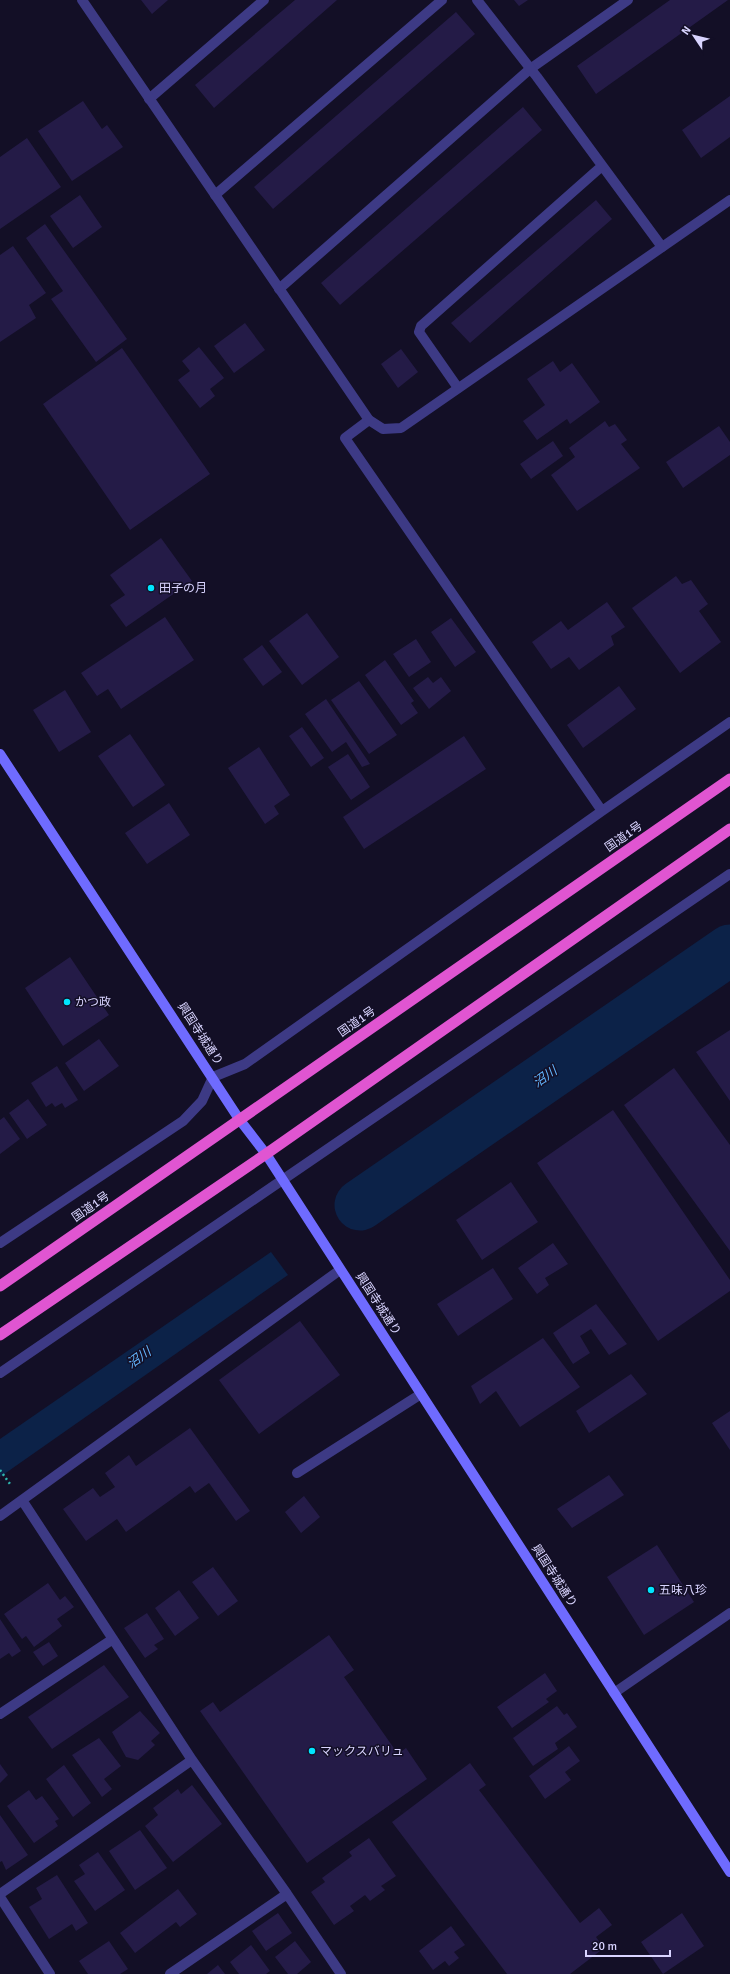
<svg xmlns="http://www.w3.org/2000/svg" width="730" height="1974" font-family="Signika,'Noto Sans JP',sans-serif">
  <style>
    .water { fill: #0c2248 }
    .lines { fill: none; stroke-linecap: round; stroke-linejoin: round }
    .river { stroke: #0c2248; stroke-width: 51 }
    .building { fill: #241b47 }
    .path { stroke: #2fb8b0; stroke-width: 2.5; stroke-dasharray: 2 3; stroke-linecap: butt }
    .service { stroke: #3d3a85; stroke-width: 10 }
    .minor { stroke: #3d3a85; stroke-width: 10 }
    .tertiary { stroke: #3d3a85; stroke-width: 10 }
    .secondary { stroke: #6f6bff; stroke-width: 10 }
    .trunk { stroke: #e055d1; stroke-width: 11 }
    .poi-dot { fill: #00e5ff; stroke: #130f26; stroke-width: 1.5 }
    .labels { text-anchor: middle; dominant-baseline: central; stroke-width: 3; stroke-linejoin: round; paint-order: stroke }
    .poi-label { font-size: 12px; fill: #d9d4ff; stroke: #130f26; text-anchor: start }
    .street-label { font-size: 12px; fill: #d9d4ff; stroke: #130f26 }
    .water-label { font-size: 13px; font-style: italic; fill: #62b6ff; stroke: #130f26 }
  </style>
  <rect width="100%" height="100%" fill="#130f26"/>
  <path class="water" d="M 271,1252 L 288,1275 L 0,1477 L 0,1439 Z"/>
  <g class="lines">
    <path class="river" d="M 360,1205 L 730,950"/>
  </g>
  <path class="building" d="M 141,0 L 168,0 L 152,14 Z
    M 295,0 L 337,0 L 214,108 L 195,85 Z
    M 514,0 L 528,0 L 519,6 Z
    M 670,0 L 728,0 L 596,94 L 577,66 Z
    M 456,12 L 475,34 L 273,209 L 254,187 Z
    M 730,96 L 730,137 L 701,158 L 682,130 Z
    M 83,101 L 102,129 L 107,125 L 123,147 L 72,181 L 38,131 Z
    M 523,107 L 542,130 L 340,305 L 321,283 Z
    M 27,138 L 61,187 L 0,229 L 0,157 Z
    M 80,195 L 102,227 L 73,248 L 50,216 Z
    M 596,200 L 612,219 L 470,343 L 451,323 Z
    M 45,224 L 127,339 L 96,362 L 51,299 L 63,291 L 26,238 Z
    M 13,246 L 46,293 L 29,305 L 36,318 L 0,342 L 0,255 Z
    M 245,323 L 265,350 L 234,373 L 214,346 Z
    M 199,347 L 224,378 L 210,389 L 215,396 L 200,408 L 178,380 L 190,371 L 182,361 Z
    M 122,348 L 210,474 L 130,530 L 43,404 Z
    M 401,349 L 418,372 L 398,388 L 381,364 Z
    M 553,361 L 560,372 L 572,363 L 600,402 L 570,424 L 567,419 L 537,440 L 523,421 L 545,405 L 527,379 Z
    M 605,421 L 609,427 L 615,424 L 627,440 L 621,444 L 640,468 L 577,511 L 551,475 L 575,457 L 569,448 Z
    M 719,426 L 730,442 L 730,455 L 683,488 L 666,462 Z
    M 553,441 L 563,456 L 531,479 L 520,464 Z
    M 161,538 L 192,581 L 126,627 L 110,605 L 125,595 L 110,575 Z
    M 676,576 L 682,584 L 691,580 L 708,604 L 699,611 L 721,642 L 680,673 L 632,608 Z
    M 607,602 L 625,627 L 611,636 L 614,645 L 579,670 L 569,657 L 551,669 L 532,642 L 561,621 L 568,630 Z
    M 307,613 L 339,657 L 302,685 L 269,641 Z
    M 165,617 L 194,660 L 121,709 L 108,689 L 97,696 L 81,673 Z
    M 451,618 L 476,652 L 455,667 L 431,632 Z
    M 416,639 L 431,662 L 409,677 L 393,654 Z
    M 262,645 L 282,672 L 263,686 L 243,659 Z
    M 385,660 L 414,701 L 411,703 L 418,713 L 401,725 L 365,675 Z
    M 428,677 L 433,683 L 441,677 L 451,691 L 429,709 L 413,688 Z
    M 359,681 L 397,735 L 369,754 L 331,700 Z
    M 619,686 L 636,709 L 583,748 L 567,725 Z
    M 65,690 L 91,732 L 59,752 L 33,710 Z
    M 326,699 L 370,764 L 362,767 L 346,742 L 332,752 L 305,714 Z
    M 302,727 L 324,758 L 311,767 L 289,736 Z
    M 130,734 L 165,785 L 133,807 L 98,756 Z
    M 464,736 L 486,769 L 364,849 L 343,817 Z
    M 259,747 L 290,795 L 274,806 L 279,814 L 265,824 L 228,768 Z
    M 348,754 L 370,787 L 351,800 L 328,767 Z
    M 169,803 L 190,835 L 147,864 L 125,833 Z
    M 70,957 L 109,1015 L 63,1046 L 25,988 Z
    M 730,1030 L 730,1101 L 696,1052 Z
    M 99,1039 L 119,1066 L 84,1091 L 65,1063 Z
    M 57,1066 L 78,1100 L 65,1108 L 62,1103 L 55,1107 L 52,1103 L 46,1107 L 31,1083 Z
    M 674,1068 L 730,1145 L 730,1251 L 624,1105 Z
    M 28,1099 L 47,1125 L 27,1139 L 9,1113 Z
    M 613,1110 L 730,1280 L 730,1291 L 658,1341 L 537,1163 Z
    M 4,1117 L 20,1139 L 0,1154 L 0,1120 Z
    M 511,1182 L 538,1222 L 482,1260 L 456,1220 Z
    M 553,1243 L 568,1264 L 545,1278 L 549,1285 L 537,1294 L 518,1268 Z
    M 493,1268 L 513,1299 L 458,1336 L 437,1304 Z
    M 596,1304 L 627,1344 L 609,1355 L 591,1329 L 580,1336 L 590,1353 L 573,1364 L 553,1333 Z
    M 300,1321 L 340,1375 L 259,1434 L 219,1380 Z
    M 543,1338 L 580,1387 L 520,1427 L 496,1391 L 480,1404 L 471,1386 Z
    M 631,1374 L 647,1394 L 589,1433 L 576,1411 Z
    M 730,1411 L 730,1450 L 712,1423 Z
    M 190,1428 L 250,1511 L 236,1521 L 209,1483 L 195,1493 L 190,1486 L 126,1532 L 117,1519 L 86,1541 L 63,1509 L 93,1488 L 100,1497 L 115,1487 L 105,1473 L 129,1455 L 136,1466 Z
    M 609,1475 L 624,1495 L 572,1528 L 557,1509 Z
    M 304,1496 L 320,1517 L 301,1533 L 285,1512 Z
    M 657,1545 L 694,1602 L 644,1635 L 607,1577 Z
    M 213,1567 L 238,1601 L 218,1616 L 192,1582 Z
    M 48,1583 L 60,1600 L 65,1596 L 74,1607 L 57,1619 L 62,1626 L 34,1647 L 26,1636 L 22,1639 L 4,1614 Z
    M 179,1590 L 199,1618 L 175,1636 L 155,1608 Z
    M 147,1613 L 164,1639 L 154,1645 L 158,1649 L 145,1658 L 124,1628 Z
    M 0,1619 L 21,1651 L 12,1657 L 9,1653 L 0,1659 Z
    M 329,1635 L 354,1670 L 344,1677 L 398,1754 L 406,1748 L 427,1779 L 307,1863 L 200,1711 L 213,1702 L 220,1712 Z
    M 49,1642 L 58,1656 L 43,1666 L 33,1652 Z
    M 104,1665 L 129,1697 L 52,1749 L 28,1717 Z
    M 545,1673 L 557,1691 L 546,1699 L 549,1702 L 512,1728 L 497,1707 Z
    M 557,1706 L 564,1715 L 567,1713 L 577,1727 L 555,1743 L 558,1749 L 533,1766 L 513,1738 Z
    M 140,1711 L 160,1733 L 151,1741 L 155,1745 L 138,1760 L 126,1757 L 112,1732 Z
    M 99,1738 L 121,1766 L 104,1779 L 112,1789 L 102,1797 L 72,1755 Z
    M 569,1746 L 580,1761 L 565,1772 L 571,1780 L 545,1799 L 529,1776 Z
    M 470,1763 L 486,1785 L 479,1790 L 580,1923 L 599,1908 L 612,1925 L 596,1937 L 604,1948 L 570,1974 L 507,1974 L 392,1822 Z
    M 0,1764 L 8,1775 L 0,1783 Z
    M 64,1765 L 91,1803 L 73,1817 L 46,1779 Z
    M 192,1785 L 222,1824 L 173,1862 L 145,1826 L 158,1815 L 153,1808 L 178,1789 L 181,1794 Z
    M 29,1790 L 36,1800 L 42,1796 L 59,1819 L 55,1821 L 58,1826 L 34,1843 L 7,1806 Z
    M 0,1815 L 28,1855 L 6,1870 L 2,1861 L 0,1862 Z
    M 140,1830 L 167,1868 L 135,1890 L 109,1851 Z
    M 369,1838 L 396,1876 L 381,1886 L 385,1890 L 370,1901 L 365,1895 L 350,1906 L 354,1911 L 334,1925 L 311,1892 L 325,1882 L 322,1878 L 352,1856 L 349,1852 Z
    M 98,1852 L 125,1890 L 95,1911 L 74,1881 L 85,1874 L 79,1865 Z
    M 57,1875 L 88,1923 L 76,1931 L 72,1924 L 49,1939 L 29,1907 L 42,1899 L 36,1888 Z
    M 178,1889 L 197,1914 L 180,1927 L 176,1922 L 135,1953 L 120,1933 Z
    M 278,1913 L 292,1933 L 266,1951 L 252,1931 Z
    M 682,1913 L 704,1946 L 663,1974 L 641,1942 Z
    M 451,1926 L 465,1945 L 454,1952 L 459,1958 L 449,1966 L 445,1961 L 433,1970 L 419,1951 Z
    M 109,1941 L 128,1969 L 120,1974 L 88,1974 L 79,1961 Z
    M 295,1941 L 311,1962 L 297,1974 L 288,1974 L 275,1957 Z
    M 251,1945 L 270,1971 L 266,1974 L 239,1974 L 230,1962 Z
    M 218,1965 L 225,1974 L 207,1974 Z"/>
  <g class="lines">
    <path class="path" d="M 0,1470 L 10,1484"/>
    <path class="service" d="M 149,99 L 264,0
      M 215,195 L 442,0
      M 279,289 L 530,69 L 628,0
      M 0,1243 L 183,1121 L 202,1101 L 213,1077
      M 0,1373 L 730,874"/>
    <path class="minor" d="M 477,0 L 537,77 L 662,247
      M 458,388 L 419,332 L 421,326 L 602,166
      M 369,420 L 345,438 L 602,811
      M 213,1077 L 245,1064 L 602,811 L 730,722
      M 297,1473 L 421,1394
      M 22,1500 L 192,1760 L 287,1894 L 341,1974
      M 0,1516 L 340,1270
      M 614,1693 L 730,1613
      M 0,1714 L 113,1639
      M 0,1894 L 192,1760
      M 0,1897 L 50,1974
      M 170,1974 L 287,1894"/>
    <path class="tertiary" d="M 82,0 L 369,420 L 383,429 L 401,428 L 730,200"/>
    <path class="secondary" d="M 0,754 L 239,1119 L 266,1154 L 730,1872"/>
    <path class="trunk" d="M 0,1286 L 730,779
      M 0,1335 L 266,1154 L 730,829"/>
  </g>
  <g class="poi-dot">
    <circle cx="151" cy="588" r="4"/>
    <circle cx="67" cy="1002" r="4"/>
    <circle cx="651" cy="1590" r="4"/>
    <circle cx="312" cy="1751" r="4"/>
  </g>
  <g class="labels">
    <g class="poi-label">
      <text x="159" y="588">田子の月</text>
      <text x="75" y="1002">かつ政</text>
      <text x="659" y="1590">五味八珍</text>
      <text x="320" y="1751">マックスバリュ</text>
    </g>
    <g class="street-label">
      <text transform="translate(624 837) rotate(-35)">国道1号</text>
      <text transform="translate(357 1022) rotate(-35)">国道1号</text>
      <text transform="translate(200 1034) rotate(57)">興国寺城通り</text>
      <text transform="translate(91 1207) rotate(-35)">国道1号</text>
      <text transform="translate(378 1304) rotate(57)">興国寺城通り</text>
      <text transform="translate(554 1576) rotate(57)">興国寺城通り</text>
    </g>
    <g class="water-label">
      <text transform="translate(545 1077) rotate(-35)">沼川</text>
      <text transform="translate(139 1358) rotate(-35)">沼川</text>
    </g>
  </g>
  <g transform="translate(694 36) rotate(305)" stroke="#130f26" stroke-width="3" paint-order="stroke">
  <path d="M0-3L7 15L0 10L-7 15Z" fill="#d9d4ff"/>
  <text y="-6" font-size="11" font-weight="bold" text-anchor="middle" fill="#d9d4ff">N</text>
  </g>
  <path d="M586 1950v6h84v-6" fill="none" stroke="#d9d4ff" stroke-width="2"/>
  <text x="592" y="1950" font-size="12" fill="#d9d4ff" stroke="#130f26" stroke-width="3" paint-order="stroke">20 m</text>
</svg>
